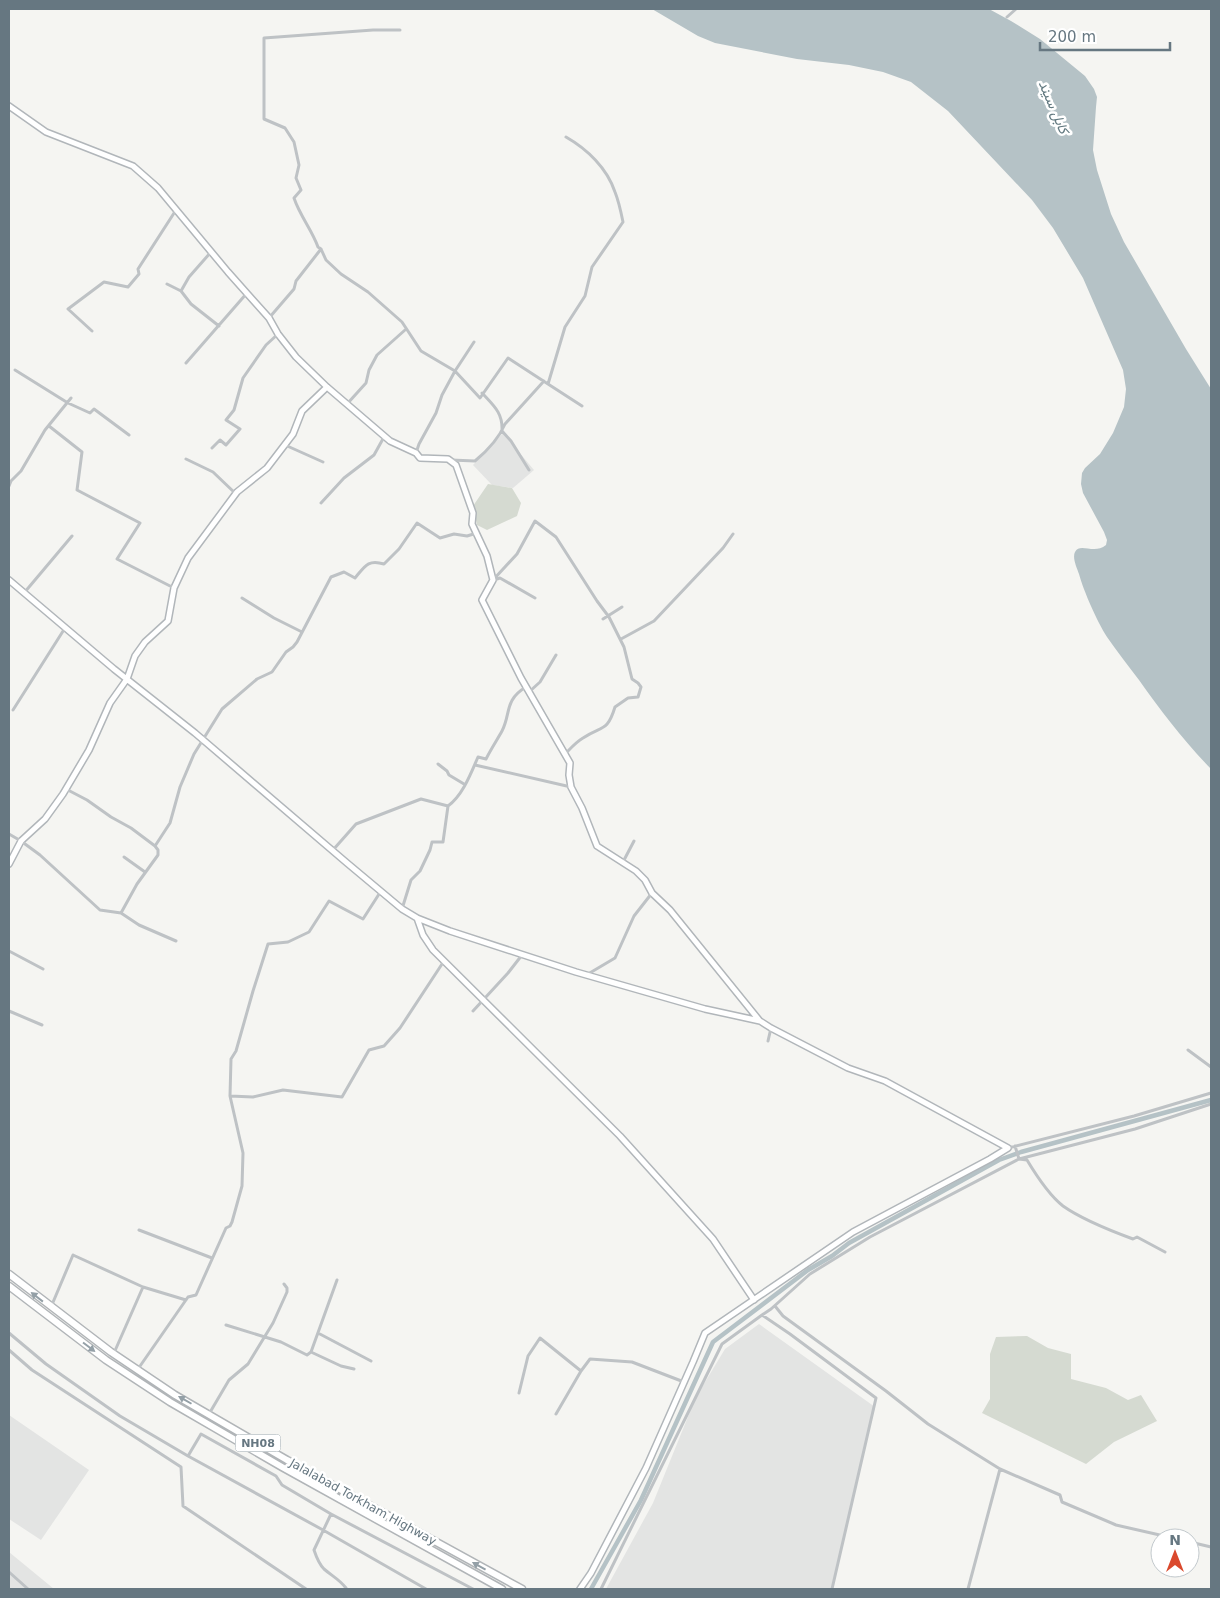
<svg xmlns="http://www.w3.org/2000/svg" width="1220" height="1598" font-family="'DejaVu Sans',Vazirmatn,sans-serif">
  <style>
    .built { fill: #e3e4e3 }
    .green { fill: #d5dad1 }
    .water { fill: #b5c2c6 }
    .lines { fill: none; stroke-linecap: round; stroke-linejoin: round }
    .canal { stroke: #b5c2c6; stroke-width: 4.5 }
    .secondary-casing { stroke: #b1b6ba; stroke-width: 8 }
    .highway-casing { stroke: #b1b5b8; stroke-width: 9 }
    .street { stroke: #bec2c5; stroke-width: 3 }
    .secondary { stroke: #fff; stroke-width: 5 }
    .highway { stroke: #fff; stroke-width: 6 }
    .oneway { fill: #94a0a7 }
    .labels { text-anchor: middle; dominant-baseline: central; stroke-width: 5; stroke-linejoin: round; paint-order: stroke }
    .shield { fill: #fff; stroke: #94a0a7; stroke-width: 1 }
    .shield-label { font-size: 11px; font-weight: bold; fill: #667781 }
    .street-label { font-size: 12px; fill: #667781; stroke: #fff }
    .water-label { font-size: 14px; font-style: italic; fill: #61787f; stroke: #fff }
  </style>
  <rect width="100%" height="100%" fill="#f5f5f2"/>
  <path class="built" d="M 503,433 L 534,470 L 513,488 L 492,485 L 473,465 Z
    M 759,1324 L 875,1407 L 831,1589 L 606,1589 L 653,1503 L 696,1397 L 725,1349 Z
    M 9,1415 L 89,1470 L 41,1540 L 9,1519 Z
    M 9,1552 L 54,1589 L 9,1589 Z"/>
  <path class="green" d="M 488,484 L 512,488 L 521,503 L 517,516 L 487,530 L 477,525 L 473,506 Z
    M 1027,1336 L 1048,1348 L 1071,1354 L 1071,1379 L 1106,1388 L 1128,1400 L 1141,1395 L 1157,1421 L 1114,1442 L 1086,1464 L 982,1413 L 990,1399 L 990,1354 L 996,1337 Z"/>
  <path class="water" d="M 652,9 L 989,9 L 1011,21 L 1040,39 L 1085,76 L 1094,89 L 1097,97 L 1096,107 L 1093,150 L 1097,170 L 1111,214 L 1124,242 L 1186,349 L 1211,389 L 1211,769 C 1184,741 1161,711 1139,680 C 1128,666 1117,651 1107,637 C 1097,621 1084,592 1079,574 C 1077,568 1072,558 1075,552 C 1080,542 1094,555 1106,545 L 1107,540 L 1104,532 L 1083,493 L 1081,484 L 1082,473 L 1085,468 L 1100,454 L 1113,433 L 1124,407 L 1126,389 L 1123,370 L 1083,278 L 1053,228 L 1032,200 L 948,111 L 911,82 L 883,72 L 849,65 L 797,59 L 715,43 L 698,36 Z"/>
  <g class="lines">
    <path class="canal" d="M 591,1589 L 641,1500 L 713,1342 L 808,1270 L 832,1256 L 849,1243 L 999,1160 L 1021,1152 L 1211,1100"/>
    <g class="secondary-casing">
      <path id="secondary" d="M 9,106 L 46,132 L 133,166 L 158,188 L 228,272 L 269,318 L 278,334 L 296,357 L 327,387 L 390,441 L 416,453 L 420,458 L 448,459 L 456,465 L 473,513 L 472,524 L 487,556 L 493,580 L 482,600 L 521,678 L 570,763 L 569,775 L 571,787 L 582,808 L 597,846 L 636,871 L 645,880 L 652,893 L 670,910 L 759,1020
        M 9,580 L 114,669 L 195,733 L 347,863 L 402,909 L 417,918 L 450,931 L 576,972 L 705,1009 L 760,1021 L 771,1028 L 848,1068 L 885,1081 L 1008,1148 L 990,1159 L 853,1232 L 705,1333 L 693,1362 L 646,1468 L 591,1573 L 580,1589
        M 9,864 L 21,841 L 45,819 L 63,794 L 89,750 L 110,703 L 127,679 L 135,656 L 145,642 L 168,621 L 174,588 L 188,558 L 237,492 L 267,468 L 293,434 L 302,411 L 327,387
        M 417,918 L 423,935 L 433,950 L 620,1136 L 713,1239 L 754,1300"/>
    </g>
    <g class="highway-casing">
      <path id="highway" d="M 9,1274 L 111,1352 L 175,1395 L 287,1460 L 522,1589
        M 9,1286 L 106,1360 L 170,1402 L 282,1467 L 502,1589"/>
    </g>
    <path class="street" d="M 1007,17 L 1016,9
      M 400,30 L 373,30 L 264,38 L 264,119 L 285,128 L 294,142 L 299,165 L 296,178 L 301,190 L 294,198 C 300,216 312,230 318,247 L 321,249 L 326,260 L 341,274 L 368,292 L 402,322 L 421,351 L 455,371 L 480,398 L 508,358 L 548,384 L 565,327 L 585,296 L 592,267 L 623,222 C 621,212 619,202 615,192 C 607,168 587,149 566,137
      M 167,284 L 181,291 L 191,304 L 219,326
      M 181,291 L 189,277 L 211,252
      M 269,318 L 294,289 L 296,281 L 321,249
      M 92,331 L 68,309 L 104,282 L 128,287 L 139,274 L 138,269 L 176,210
      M 186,363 L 247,293
      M 15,370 L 68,403 L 90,413 L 94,409 L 129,435
      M 548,384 L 582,406
      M 482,393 C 494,406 503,413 502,431 L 511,441 L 529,470
      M 347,404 L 366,383 L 369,370 L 377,355 L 405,330
      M 49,426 L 82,452 L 77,490 L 140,523 L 117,559 L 174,588
      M 285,445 L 323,462
      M 212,448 L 220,440 L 226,445 L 240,429 L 226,420 L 234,410 L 243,378 L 266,345 L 278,334
      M 416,453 L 419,444 L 436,413 L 442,395 L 455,371 L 474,342
      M 186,459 L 213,472 L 236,494
      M 451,460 L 475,461 C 487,451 499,438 505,424 L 544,381
      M 9,486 L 11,481 L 21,471 L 45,430 L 71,398
      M 321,503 L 344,478 L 374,455 L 384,437
      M 493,580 L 517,554 L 535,521 L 556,537 L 597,601 L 609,617 L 624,647 L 632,679 L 638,683 L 641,687 L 638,697 L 628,698 L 615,707 C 607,733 602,725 583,738 C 576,742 570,749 565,754
      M 494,580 L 500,578 L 535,598
      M 24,593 L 72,536
      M 242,598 L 274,618 L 302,632
      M 603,619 L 622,607
      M 621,639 L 654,621 L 723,548 L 733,534
      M 529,692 L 540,682 L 556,655
      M 13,710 L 65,628
      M 438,764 L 447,771 L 449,775 L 464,784
      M 475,765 L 571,787
      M 66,789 L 87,800 L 111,817 L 131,828 L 155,846
      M 9,834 L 21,841 L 40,855 L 100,910 L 121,913 L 139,925 L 176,941
      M 333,850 L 356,824 L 421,799 L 448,806
      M 124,857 L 145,872
      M 623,862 L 634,841
      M 402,909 L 411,880 L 420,871 L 430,850 L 432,842 L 443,842 L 448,806 C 463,795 471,773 478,757 L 486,759 C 491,749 497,740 502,731 C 511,714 504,700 526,687
      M 121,913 L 137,884 L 158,855 L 158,850 L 155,846 L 170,823 L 180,787 L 194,754 L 222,709 L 257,679 L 272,672 L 286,652 L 293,647 L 297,642 L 331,577 L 344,572 L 355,578 C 365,566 368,559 384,564 L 399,549 L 417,523 L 440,538 L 454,534 L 467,536 L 477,533
      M 9,951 L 43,969
      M 588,974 L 615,958 L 634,916 L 652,893
      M 9,1011 L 42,1025
      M 473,1011 L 508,973 L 522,955
      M 768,1041 L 771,1028
      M 1188,1050 L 1211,1067
      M 230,1096 L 231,1059 L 236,1051 L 253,991 L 268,944 L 288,942 L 309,932 L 329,901 L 363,919 L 381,891
      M 1015,1146 L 1019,1159 L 1027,1160 C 1036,1175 1049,1195 1063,1206 C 1080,1218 1114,1232 1133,1239 L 1137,1237 L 1165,1252
      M 1008,1148 L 1134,1116 L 1211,1093
      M 139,1230 L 212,1258
      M 775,1306 L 783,1316 L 886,1391 L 928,1424 L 1000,1469 L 1060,1495 L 1062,1502 L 1116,1525 L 1173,1538
      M 51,1307 L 73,1255 L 143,1287 L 186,1300
      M 762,1315 L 771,1309 L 810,1274 L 870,1237 L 1019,1159 L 1135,1129 L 1211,1104
      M 226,1325 L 281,1342 L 307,1355 L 311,1352 L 341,1366 L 354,1369
      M 9,1333 L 46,1364 L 120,1416 L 188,1456 L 201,1434 L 276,1476 L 282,1485 L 331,1514
      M 318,1333 L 371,1361
      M 9,1350 L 32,1370 L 181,1467 L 183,1506 L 306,1589
      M 311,1352 L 337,1280
      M 114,1353 L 143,1287
      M 138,1369 L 188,1297 L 196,1295 L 226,1228 L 230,1226 L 232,1222 L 242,1186 L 243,1153 L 230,1096 L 253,1097 L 283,1090 L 342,1097 L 369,1050 L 384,1046 L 400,1028 L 444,961
      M 519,1393 L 528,1356 L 540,1338 L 581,1371
      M 209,1414 L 229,1380 L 248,1364 L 273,1323 L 287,1292 L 287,1288 L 284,1284
      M 556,1414 L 581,1371 L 590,1359 L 632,1362 L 684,1382
      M 188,1456 L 323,1530 L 426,1589
      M 1190,1542 L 1211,1547
      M 9,1572 L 28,1589
      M 345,1589 L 346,1588 C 339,1579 332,1576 324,1569 C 319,1564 316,1556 314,1550 L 331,1514 L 473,1589
      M 601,1589 L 722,1344 L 762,1315 L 790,1334 L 876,1398 L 832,1589
      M 968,1589 L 1000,1469"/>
    <use href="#secondary" class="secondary"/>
    <use href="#highway" class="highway"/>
  </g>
  <defs><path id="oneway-solid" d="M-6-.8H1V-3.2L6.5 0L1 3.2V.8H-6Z" transform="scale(1.25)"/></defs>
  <g class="oneway">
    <use href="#oneway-solid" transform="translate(37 1297) rotate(-142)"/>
    <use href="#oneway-solid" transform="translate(89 1347) rotate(37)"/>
    <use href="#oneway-solid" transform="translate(185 1400) rotate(-150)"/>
    <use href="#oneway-solid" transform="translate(479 1566) rotate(-151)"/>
  </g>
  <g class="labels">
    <rect class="shield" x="235.5" y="1434.5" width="45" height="17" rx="4"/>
    <g class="shield-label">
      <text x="258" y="1443">NH08</text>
    </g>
    <g class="street-label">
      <text transform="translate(363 1502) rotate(29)">Jalalabad Torkham Highway</text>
    </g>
    <g class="water-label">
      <text transform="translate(1054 107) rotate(67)">کابل سيند</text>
    </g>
  </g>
  <rect width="1220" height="1598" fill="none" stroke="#667781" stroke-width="20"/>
  <g transform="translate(1175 1553)"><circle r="24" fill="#ffffff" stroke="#c2c9cd"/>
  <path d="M0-4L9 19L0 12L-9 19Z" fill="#da492d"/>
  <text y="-8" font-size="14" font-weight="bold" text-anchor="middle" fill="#667781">N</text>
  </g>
  <path d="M1040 42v8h130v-8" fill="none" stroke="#667781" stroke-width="2.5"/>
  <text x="1048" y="42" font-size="15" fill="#667781" stroke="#ffffff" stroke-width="4" paint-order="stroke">200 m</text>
</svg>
